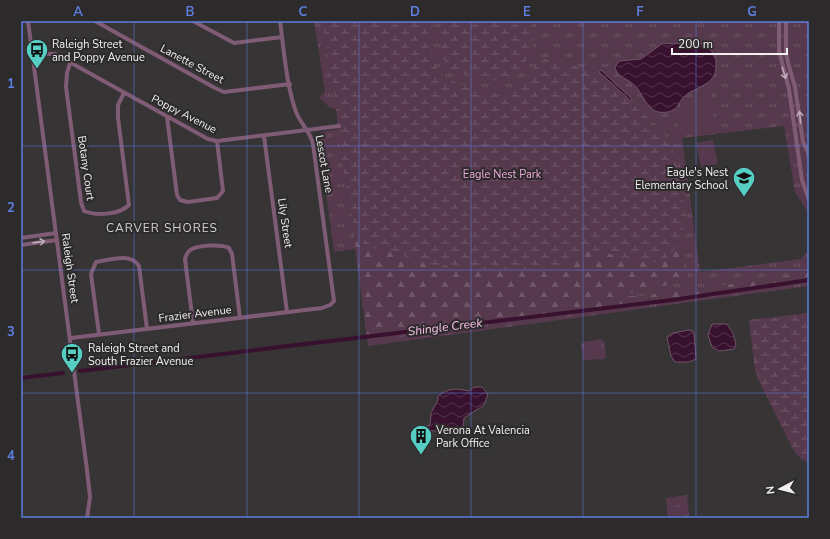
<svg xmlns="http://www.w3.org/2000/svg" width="830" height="539" font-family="'Nunito Sans',sans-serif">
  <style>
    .grass { fill: url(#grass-tufts) }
    .forest { fill: url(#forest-firs) }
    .wetland { fill: url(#wetland-marsh) }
    .garden { fill: #57394e }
    .water { fill: url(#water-waves); stroke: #705469 }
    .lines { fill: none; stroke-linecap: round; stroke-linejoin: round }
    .canal { stroke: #38112f; stroke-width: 4 }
    .minor { stroke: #805b75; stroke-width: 4 }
    .oneway { stroke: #beacb9 }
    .grid { fill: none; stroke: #5d7edf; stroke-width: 1; stroke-opacity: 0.55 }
    .labels { text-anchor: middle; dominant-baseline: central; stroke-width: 4; stroke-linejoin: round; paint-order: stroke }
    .poi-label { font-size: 11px; fill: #f1eff0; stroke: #2c2a2b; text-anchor: start }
    .street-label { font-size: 11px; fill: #f1eff0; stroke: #2c2a2b }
    .park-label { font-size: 11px; fill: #f2abde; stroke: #2c2a2b }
    .neighbourhood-label { font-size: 12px; letter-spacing: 1px; fill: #d3d0d2; stroke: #2c2a2b }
    .water-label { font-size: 12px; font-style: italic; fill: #fcc2eb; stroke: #2c2a2b }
    .neatline { fill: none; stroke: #5d7edf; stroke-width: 1.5 }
    .grid-label { font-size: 13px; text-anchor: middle; font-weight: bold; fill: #5d7edf }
  </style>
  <defs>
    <pattern id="grass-tufts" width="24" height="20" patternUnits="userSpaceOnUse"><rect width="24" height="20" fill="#57394e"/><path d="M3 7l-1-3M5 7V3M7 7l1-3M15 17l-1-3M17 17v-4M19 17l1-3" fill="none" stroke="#705668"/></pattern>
    <pattern id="forest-firs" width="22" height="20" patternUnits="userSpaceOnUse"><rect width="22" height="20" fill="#57394e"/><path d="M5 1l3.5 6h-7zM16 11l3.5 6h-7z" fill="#705668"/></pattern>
    <pattern id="wetland-marsh" width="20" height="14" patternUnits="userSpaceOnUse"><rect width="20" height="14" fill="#57394e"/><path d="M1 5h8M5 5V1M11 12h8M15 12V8" fill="none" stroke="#705668"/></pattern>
    <pattern id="water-waves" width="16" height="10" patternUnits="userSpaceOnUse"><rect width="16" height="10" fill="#38112f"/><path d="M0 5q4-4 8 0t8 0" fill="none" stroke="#55344d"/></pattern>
  </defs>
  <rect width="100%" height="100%" fill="#363435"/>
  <path class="grass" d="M 314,21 L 809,21 L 809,214 L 795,192 L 784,126 L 682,138 L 700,272 L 801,259 L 809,249 L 809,286 L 368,346 L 355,249 L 334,252 L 319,138 L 322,132 L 339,129 L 337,110 L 329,107 L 319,97 L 325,92 Z
    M 601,339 L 604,341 L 606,357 L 604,359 L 583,360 L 581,344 L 584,342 Z
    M 687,495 L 689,516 L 668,518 L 666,498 Z"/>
  <path class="forest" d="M 351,213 L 354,229 L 372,249 L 385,250 L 428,264 L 496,270 L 556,267 L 580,251 L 592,250 L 645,262 L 679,242 L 681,235 L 688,280 L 620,296 L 640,296 L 770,279 L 803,272 L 809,273 L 809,280 L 672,300 L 367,336 Z"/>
  <path class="wetland" d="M 323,21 L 435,21 C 433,26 431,31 430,35 C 428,44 436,70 442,75 C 453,83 467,86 480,89 C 488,91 498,95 507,92 C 518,88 535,68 542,59 L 547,58 L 599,72 L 642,113 L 652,120 L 667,137 L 677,160 L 685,214 L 684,227 L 679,242 L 669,256 L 663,260 L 656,262 L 645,262 L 592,250 L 580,251 L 556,267 L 496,270 L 428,264 L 385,250 L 366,248 L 354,229 L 351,213 L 340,148 L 335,98 Z
    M 445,21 L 532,21 L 534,34 L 532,53 L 519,70 L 504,81 L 481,80 L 453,71 L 447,67 C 441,49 436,39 445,21 Z
    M 809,313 L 809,463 L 801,459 L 794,451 L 758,379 L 755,370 L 749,320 Z"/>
  <path class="garden" d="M 703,94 L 711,94 L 715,129 L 713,132 L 677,136 C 676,115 684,103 703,94 Z
    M 713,140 L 718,164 L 701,167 L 696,143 Z
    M 601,351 L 602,357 L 588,359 L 588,353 Z
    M 683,498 L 684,505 L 671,506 L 670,500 Z
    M 685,508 L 686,515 L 672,516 L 671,510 Z"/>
  <path class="water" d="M 663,43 C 676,46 694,39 705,46 C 711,49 716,56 716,63 C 718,87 695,85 683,98 C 679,102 678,108 673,110 C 669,113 660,113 655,111 C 646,106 643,95 636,87 C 630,79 617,78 615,67 L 619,61 L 641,59 Z
    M 601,70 L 632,99 L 631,101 L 599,72 Z
    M 712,324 L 727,324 L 733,333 L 736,345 L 734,349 L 719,351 L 712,347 L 708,335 Z
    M 689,330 L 694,332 L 696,359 L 689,362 L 675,362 L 671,356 L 667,337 L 673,333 Z
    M 474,387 L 482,387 L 488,394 L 484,405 L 464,418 L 463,427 C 450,428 439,433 426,430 L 426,426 L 430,425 L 431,413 L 438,400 L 438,396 C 449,388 456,388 469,391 Z"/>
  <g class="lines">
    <path class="canal" d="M 80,371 L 672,300 L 809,280
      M 21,378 L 63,373"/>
    <path class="minor" d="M 28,21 L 87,470 L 90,497 L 87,518
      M 95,21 L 215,88 L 224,92 L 290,84
      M 193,21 L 234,43 L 282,37
      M 779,21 L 779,51 L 789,89 L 802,180 L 809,200
      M 786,21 L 786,51 L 788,63 L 795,87 L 803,142 L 809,154
      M 33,54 L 55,54 L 208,139 L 217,141 L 339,126
      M 70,63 L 67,73 L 66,87 L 81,202 L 84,211 C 96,216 119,215 129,205 L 118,118 L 118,105 L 124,93
      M 167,117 L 177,195 L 180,200 L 188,202 L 217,198 L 223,191 L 217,141
      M 264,136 L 287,312
      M 21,238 L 56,233
      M 21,245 L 57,240
      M 193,323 L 185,259 C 186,255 188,251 192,249 C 200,245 222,244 229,248 L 232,254 L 240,318
      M 99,334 L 91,274 L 96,262 C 109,260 131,252 139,266 L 147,329
      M 71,338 L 322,308 L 330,305 L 334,301 L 313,144 C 310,130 299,123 295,109 C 286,82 284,50 280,21"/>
  </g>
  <defs><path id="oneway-shaft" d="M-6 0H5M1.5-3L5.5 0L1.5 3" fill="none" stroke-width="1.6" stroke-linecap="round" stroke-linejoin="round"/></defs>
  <g class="oneway">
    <use href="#oneway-shaft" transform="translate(784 73) rotate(72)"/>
    <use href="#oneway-shaft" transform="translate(800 117) rotate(-96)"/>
    <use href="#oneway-shaft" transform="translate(39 242) rotate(-8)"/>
  </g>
  <path class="grid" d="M 134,21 L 134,518M 247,21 L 247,518M 359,21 L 359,518M 471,21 L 471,518M 583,21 L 583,518M 696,21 L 696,518M 21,146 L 809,146M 21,270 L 809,270M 21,393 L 809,393"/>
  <defs>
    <g id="bus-pin" transform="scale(1.15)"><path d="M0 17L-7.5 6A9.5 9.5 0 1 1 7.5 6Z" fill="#56cec4" stroke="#2c2a2b"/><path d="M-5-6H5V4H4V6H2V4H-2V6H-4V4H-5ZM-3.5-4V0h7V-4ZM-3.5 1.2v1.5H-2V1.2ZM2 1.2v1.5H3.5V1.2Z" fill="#111"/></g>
    <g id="school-pin" transform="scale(1.15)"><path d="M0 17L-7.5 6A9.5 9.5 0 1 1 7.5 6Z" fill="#56cec4" stroke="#2c2a2b"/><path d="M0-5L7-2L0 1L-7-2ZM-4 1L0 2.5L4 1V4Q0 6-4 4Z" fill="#111"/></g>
    <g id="building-pin" transform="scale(1.15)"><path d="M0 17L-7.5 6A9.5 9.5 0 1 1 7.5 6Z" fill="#56cec4" stroke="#2c2a2b"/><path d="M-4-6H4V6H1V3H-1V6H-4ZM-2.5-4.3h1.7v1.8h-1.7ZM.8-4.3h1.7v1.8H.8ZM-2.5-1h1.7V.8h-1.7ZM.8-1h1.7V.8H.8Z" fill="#111"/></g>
  </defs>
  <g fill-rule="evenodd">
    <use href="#bus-pin" x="37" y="50"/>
    <use href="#school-pin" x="744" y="178"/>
    <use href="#bus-pin" x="72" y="354"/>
    <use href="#building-pin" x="421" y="436"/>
  </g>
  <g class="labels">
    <g class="poi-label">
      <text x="52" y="44">Raleigh Street<tspan x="52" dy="13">and Poppy Avenue</tspan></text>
      <text x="728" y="172" text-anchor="end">Eagle's Nest<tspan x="728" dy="13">Elementary School</tspan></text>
      <text x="88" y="348">Raleigh Street and<tspan x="88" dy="13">South Frazier Avenue</tspan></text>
      <text x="436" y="430">Verona At Valencia<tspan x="436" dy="13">Park Office</tspan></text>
    </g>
    <g class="street-label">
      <text transform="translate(192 64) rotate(28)">Lanette Street</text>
      <text transform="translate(184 114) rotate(27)">Poppy Avenue</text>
      <text transform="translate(324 164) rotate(80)">Lescot Lane</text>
      <text transform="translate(86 168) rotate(82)">Botany Court</text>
      <text transform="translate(285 223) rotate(82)">Lily Street</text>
      <text transform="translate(70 268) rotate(82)">Raleigh Street</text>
      <text transform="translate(195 314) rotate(-7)">Frazier Avenue</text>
    </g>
    <g class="park-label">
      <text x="502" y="174">Eagle Nest Park</text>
    </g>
    <g class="neighbourhood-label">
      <text x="162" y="228">CARVER SHORES</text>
    </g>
    <g class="water-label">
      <text transform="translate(445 327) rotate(-7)">Shingle Creek</text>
    </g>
  </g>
  <rect width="830" height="539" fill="none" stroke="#2c2a2b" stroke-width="44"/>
  <g transform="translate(780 489) rotate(263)" stroke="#2c2a2b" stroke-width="3" paint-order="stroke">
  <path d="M0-3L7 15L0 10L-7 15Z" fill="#f1eff0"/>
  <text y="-6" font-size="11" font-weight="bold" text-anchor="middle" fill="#f1eff0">N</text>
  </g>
  <path d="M672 48v6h115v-6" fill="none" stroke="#f1eff0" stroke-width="2"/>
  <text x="678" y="48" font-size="12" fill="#f1eff0" stroke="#2c2a2b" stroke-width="3" paint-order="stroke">200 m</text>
  <rect x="22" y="22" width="786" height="495" class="neatline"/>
  <g class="grid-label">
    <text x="78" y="16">A</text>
    <text x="190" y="16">B</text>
    <text x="303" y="16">C</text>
    <text x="415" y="16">D</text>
    <text x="527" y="16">E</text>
    <text x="640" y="16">F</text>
    <text x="752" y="16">G</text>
    <text x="11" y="88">1</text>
    <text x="11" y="212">2</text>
    <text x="11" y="336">3</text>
    <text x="11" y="460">4</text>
  </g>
</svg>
